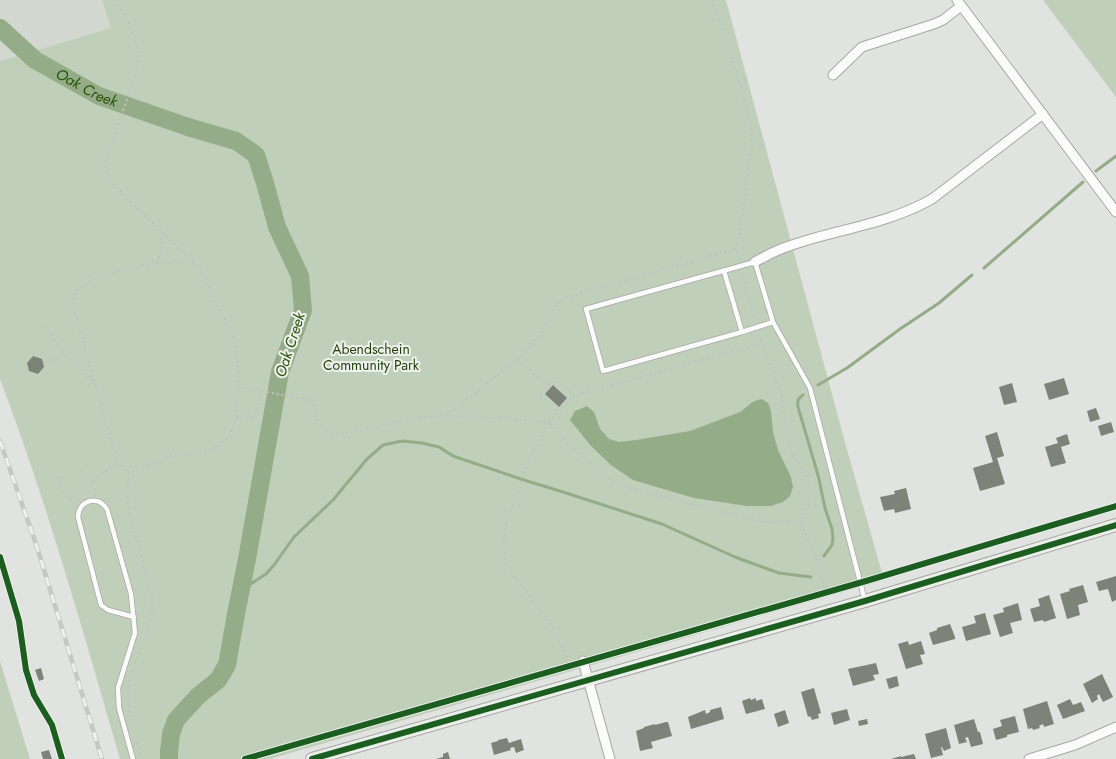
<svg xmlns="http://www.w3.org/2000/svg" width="1116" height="759" font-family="Jost,sans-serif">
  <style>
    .built { fill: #d2d7d0 }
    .green { fill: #c0cfb9 }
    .water { fill: #94ac88 }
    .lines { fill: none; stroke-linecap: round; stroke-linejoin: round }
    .stream { stroke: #94ac88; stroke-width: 3 }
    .river { stroke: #94ac88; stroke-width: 18 }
    .building { fill: #7d8379 }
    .lane-casing { stroke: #a7a8a6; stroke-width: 6 }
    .street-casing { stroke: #a7a8a6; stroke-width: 11 }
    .secondary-casing { stroke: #a7a8a6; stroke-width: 14 }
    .path { stroke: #c1c2c1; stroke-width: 2; stroke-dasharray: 2 3; stroke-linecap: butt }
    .lane { stroke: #fafbfa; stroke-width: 4.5 }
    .street { stroke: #fafbfa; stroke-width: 9 }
    .secondary { stroke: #eceeea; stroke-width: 12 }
    .rail-casing { stroke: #c7c8c6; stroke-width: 4.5 }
    .rail { stroke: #eef1ed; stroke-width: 3; stroke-dasharray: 9; stroke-linecap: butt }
    .cycleway-casing { stroke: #eef1ed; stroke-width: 8 }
    .cycleway { stroke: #1b5e20; stroke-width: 6 }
    .labels { text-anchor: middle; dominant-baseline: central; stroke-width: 4; stroke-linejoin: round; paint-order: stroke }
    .park-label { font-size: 14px; fill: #1f3f07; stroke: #eef1ed }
    .water-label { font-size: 15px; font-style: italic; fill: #295308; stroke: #eef1ed }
  </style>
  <rect width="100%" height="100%" fill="#e1e3e0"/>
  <path class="built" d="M 0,0 L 102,0 L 111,28 L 0,61 Z"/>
  <path class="green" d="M 102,0 L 726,0 L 846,446 L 884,580 L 270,759 L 120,759 C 83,631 47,503 0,379 L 0,61 L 111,28 Z
    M 1043,0 L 1116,0 L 1116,97 Z
    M 0,661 L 30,759 L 0,759 Z"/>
  <path class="water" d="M 762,399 L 768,403 L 771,411 L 773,432 L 778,450 L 791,477 L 793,487 L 790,496 L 783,502 L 771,506 L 747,506 L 694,498 L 633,480 L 611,465 L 591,446 L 570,420 L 575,411 L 587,406 L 594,412 L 600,429 L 609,439 L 619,442 L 636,440 L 690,431 L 740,412 L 754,401 Z"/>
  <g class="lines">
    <path class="stream" d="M 1096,171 L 1116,156
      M 984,268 L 1083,182
      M 818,385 L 847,368 L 900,329 L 939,303 L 972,275
      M 803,395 C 798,398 797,401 798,407 L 818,475 L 825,508 L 832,529 L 833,538 L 832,545 L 824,556
      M 241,590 L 266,574 L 274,565 L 294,537 L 333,500 L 367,459 L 383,445 L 402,441 L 422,443 L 439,447 L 453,456 L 527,481 L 560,491 L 662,524 L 735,557 L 779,573 L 811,577"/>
    <path class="river" id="s1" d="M 0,28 L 35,60 L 99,96 L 188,127 L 236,141 L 256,155 L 265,183 L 277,227 L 300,276 L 303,310 L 280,372 L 247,559 L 236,614 L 227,665 L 218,680 L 198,696 L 176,720 L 171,734 L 169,752 L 169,759"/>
  </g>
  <path class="building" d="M 33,356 L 42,359 L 44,367 L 38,374 L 29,371 L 27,363 Z
    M 1064,378 L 1069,394 L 1049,400 L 1044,384 Z
    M 1012,383 L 1017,402 L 1004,405 L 999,387 Z
    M 553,385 L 567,398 L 559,407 L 545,394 Z
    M 1096,408 L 1100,419 L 1090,422 L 1087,411 Z
    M 1111,422 L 1114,432 L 1101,436 L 1098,426 Z
    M 997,432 L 1004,456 L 997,458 L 1005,484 L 980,491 L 973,468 L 993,462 L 985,436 Z
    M 1067,434 L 1070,444 L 1061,447 L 1066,463 L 1051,467 L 1045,447 L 1058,443 L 1056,438 Z
    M 906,488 L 911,509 L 895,513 L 894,509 L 884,511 L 880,497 L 895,494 L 894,491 Z
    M 1116,576 L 1116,600 L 1112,602 L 1108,589 L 1099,591 L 1096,582 Z
    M 1083,585 L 1088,602 L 1078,605 L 1080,615 L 1067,619 L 1060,594 L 1070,591 L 1069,589 Z
    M 1049,595 L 1056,618 L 1044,622 L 1043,620 L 1034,622 L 1030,609 L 1040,606 L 1038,599 Z
    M 1018,603 L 1022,620 L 1010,623 L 1013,633 L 1000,637 L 993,615 L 1004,612 L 1003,608 Z
    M 985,613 L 991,634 L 966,641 L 962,627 L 976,623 L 974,616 Z
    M 950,624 L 955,637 L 955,639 L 933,645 L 929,633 L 937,630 L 937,628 Z
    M 908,641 L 909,645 L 921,641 L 925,654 L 920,655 L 923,664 L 906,669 L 898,644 Z
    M 876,663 L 879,674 L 873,675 L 875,680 L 853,686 L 848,669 Z
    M 41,668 L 44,679 L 39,681 L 35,670 Z
    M 1102,674 L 1113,697 L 1103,702 L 1099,694 L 1097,696 L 1098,699 L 1092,703 L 1083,684 Z
    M 897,676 L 899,686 L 889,689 L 886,679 Z
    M 814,688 L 821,713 L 818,714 L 819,718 L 812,720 L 810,716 L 808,717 L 801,692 Z
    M 750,698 L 751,700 L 756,698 L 756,701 L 762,699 L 765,709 L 746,714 L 742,701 Z
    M 1070,699 L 1073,705 L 1081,702 L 1085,711 L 1063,719 L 1057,705 Z
    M 1047,701 L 1054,724 L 1044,727 L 1043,724 L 1039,726 L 1040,728 L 1033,730 L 1032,728 L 1028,729 L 1023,709 Z
    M 721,707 L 724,719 L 691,729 L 688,717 L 705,710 L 706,714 L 710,712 L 710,710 Z
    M 847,709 L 850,720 L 834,725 L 831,713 Z
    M 785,710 L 789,723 L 778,727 L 774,714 Z
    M 1015,716 L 1019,732 L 1007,735 L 1007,737 L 996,740 L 993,729 L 1002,726 L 1000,720 Z
    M 867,719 L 868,724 L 859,726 L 858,721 Z
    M 974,719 L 978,732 L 980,732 L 983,744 L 971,747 L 968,737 L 965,738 L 967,742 L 959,744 L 954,725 Z
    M 666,722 L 668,722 L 672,736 L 651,742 L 653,748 L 640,751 L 636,731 L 644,728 L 644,727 L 655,724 L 655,725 Z
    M 946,728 L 951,748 L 944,751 L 942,747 L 941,747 L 943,755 L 931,758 L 925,734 Z
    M 507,738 L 509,743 L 521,739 L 524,750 L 516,753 L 514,747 L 510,748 L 511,750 L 494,755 L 491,743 L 498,741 L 498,740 Z
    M 49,750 L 52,759 L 43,759 L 41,752 Z
    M 448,752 L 450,759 L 436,759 L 443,757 L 443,754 Z
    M 914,754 L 916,759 L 891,759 L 901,756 L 901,757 Z"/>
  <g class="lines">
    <g class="lane-casing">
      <path id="lane" d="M 724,271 L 742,332 L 603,371 L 586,309 L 755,262 L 773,322 L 810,388 L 865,601
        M 742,332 L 773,322
        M 133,759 L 119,708 L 118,688 L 135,633 L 131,594 L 107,509 C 104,505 100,501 96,501 C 85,499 78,508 78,517 L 101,605 L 108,610 L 134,617"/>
    </g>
    <g class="street-casing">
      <path id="street" d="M 957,0 L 1116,212
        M 833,75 L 862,47 L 934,24 L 943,20 L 961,6
        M 755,262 C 767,255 779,249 792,245 C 838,229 888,224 932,199 L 1043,114
        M 583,661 L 610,759
        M 1029,759 L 1075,745 L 1116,727"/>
    </g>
    <g class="secondary-casing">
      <path id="secondary" d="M 312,759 L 865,601 L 1116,525"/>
    </g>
    <path class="path" d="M 117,0 C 124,15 137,38 138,54 C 139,61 137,69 135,76 L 106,161 L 107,175 L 111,182 L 193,262
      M 712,0 L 730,51 L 751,122 L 752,145 L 742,217 L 736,249
      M 173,261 L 193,262 L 200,268 L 216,304 L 232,333 L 237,352 L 239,380 L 236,415 L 230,435 L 218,447 L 203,452 L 171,456 L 131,472 L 124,470 L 118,464 L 75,314 C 74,309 72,300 74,296 C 85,272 149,265 173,261 Z
      M 157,263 L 162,249 L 162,232
      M 742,272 L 753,317
      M 45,327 L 67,355 L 93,382
      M 518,359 L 547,386
      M 43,362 L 67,355
      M 262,391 L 312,401 C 315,413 316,426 329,432 C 344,438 391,422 409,419 C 455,412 503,419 549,422 L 531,456 L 510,513 L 505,530 L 503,545 L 505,558 L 512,574 L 552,626 L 562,647 L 568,665
      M 574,396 L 555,378 L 540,395 L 545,401 L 549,422 L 573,449 L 619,486 L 765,522 L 790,523 L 800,520 L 810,504 L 807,476 L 790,448 L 781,395 L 758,334
      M 447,415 L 518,359 L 540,335 L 559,300 L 633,278 L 736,249 L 739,260
      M 236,417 L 251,418 L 255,413 L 262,391 L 238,387
      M 549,422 L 574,396 L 761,343
      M 81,471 L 83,476 L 93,481
      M 129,472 L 127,496 L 129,512 L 152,597 C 154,629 136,652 129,683 C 127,694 129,708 130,719
      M 59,477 L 64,493 L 75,505
      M 95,495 L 93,481 L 117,462
      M 117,517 L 129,514
      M 800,520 L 817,561 L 826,592
      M 98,523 L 103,521
      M 137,743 L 142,759"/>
    <use href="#lane" class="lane"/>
    <use href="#street" class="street"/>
    <use href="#secondary" class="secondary"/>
    <g class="rail-casing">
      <path id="rail" d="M 0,441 L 37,547 L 102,759"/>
    </g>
    <use href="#rail" class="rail"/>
    <g class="cycleway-casing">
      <path id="cycleway" d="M 0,557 L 19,621 L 26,670 L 34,695 L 52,725 L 62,759
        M 245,759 L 866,581 L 1116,506
        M 312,759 L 865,601 L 1116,525"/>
    </g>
    <use href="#cycleway" class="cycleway"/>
  </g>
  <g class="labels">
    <g class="park-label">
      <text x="371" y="349">Abendschein<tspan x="371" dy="16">Community Park</tspan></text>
    </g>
    <g class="water-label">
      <text stroke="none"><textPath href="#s1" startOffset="106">Oak Creek</textPath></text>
      <text transform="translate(290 345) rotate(-72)">Oak Creek</text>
    </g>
  </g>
</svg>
